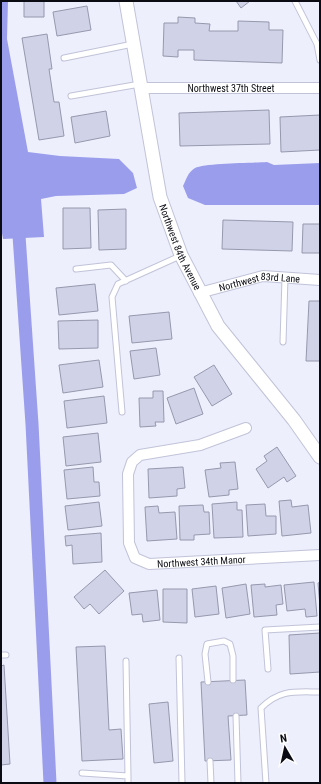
<svg xmlns="http://www.w3.org/2000/svg" width="321" height="784" font-family="'Roboto Condensed',sans-serif">
  <style>
    .water { fill: #9a9deb }
    .lines { fill: none; stroke-linecap: round; stroke-linejoin: round }
    .canal { stroke: #9a9deb; stroke-width: 13 }
    .building { fill: #d0d2e8; stroke: #9698ad }
    .service-casing { stroke: #c1c3d8; stroke-width: 7 }
    .minor-casing { stroke: #c1c3d8; stroke-width: 12 }
    .tertiary-casing { stroke: #c1c3d8; stroke-width: 15 }
    .service { stroke: #fff; stroke-width: 5 }
    .minor { stroke: #fff; stroke-width: 10 }
    .tertiary { stroke: #fff; stroke-width: 13 }
    .labels { text-anchor: middle; dominant-baseline: central; stroke-width: 4; stroke-linejoin: round; paint-order: stroke }
    .street-label { font-size: 10px; fill: #0b0c13; stroke: #fdfdfd }
  </style>
  <rect width="100%" height="100%" fill="#edeffc"/>
  <path class="water" d="M 1,1 L 8,1 L 7,39 L 28,152 L 60,156 L 119,159 L 133,173 L 137,188 L 124,194 L 56,196 L 41,199 L 44,237 L 3,239 L 1,227 Z
    M 267,162 L 274,165 L 320,163 L 320,205 L 205,205 L 188,198 L 183,186 C 186,180 188,172 195,168 C 205,163 253,163 267,162 Z"/>
  <g class="lines">
    <path class="canal" d="M 18,221 L 32,424 L 50,783"/>
  </g>
  <path class="building" d="M 24,1 L 44,1 L 44,17 L 24,17 Z
    M 236,1 L 250,1 L 241,8 Z
    M 87,6 L 91,30 L 57,36 L 53,12 Z
    M 178,17 L 195,18 L 195,23 L 210,24 L 209,31 L 238,31 L 238,21 L 269,22 L 269,30 L 283,30 L 282,63 L 194,60 L 194,50 L 178,50 L 178,57 L 163,56 L 164,23 L 178,23 Z
    M 47,34 L 52,69 L 49,69 L 54,102 L 59,102 L 64,136 L 39,140 L 22,38 Z
    M 269,110 L 270,144 L 180,146 L 179,113 Z
    M 106,111 L 110,136 L 75,143 L 71,117 Z
    M 320,115 L 320,150 L 281,152 L 280,117 Z
    M 63,208 L 90,208 L 91,248 L 63,249 Z
    M 126,209 L 126,249 L 99,250 L 98,210 Z
    M 223,220 L 293,222 L 292,251 L 222,249 Z
    M 303,224 L 320,224 L 320,253 L 302,253 Z
    M 95,284 L 98,311 L 59,315 L 56,288 Z
    M 309,301 L 320,301 L 320,361 L 306,361 Z
    M 169,312 L 172,339 L 132,343 L 129,316 Z
    M 98,320 L 98,348 L 59,349 L 58,321 Z
    M 156,348 L 160,375 L 134,379 L 130,351 Z
    M 99,360 L 103,387 L 63,393 L 59,365 Z
    M 214,365 L 232,394 L 212,406 L 194,377 Z
    M 194,388 L 203,414 L 176,424 L 167,398 Z
    M 153,391 L 163,391 L 164,422 L 155,422 L 156,426 L 140,427 L 139,398 L 153,398 Z
    M 104,396 L 107,423 L 67,428 L 64,401 Z
    M 98,433 L 101,462 L 66,466 L 63,437 Z
    M 277,447 L 296,476 L 287,482 L 284,477 L 268,488 L 256,469 L 267,461 L 264,456 Z
    M 235,462 L 238,489 L 229,490 L 229,495 L 209,497 L 205,470 L 221,468 L 220,463 Z
    M 93,467 L 94,482 L 99,482 L 100,496 L 67,499 L 64,470 Z
    M 183,467 L 185,488 L 177,489 L 177,496 L 149,498 L 148,469 Z
    M 291,500 L 292,507 L 308,505 L 311,533 L 282,536 L 279,501 Z
    M 99,502 L 102,526 L 68,530 L 65,506 Z
    M 237,502 L 237,510 L 242,510 L 243,537 L 214,538 L 212,504 Z
    M 265,504 L 266,516 L 276,516 L 276,534 L 248,536 L 246,505 Z
    M 203,505 L 204,512 L 209,512 L 210,534 L 194,535 L 194,540 L 180,540 L 179,506 Z
    M 158,506 L 159,513 L 175,512 L 177,539 L 147,541 L 145,507 Z
    M 101,533 L 102,562 L 73,564 L 72,545 L 66,546 L 65,536 Z
    M 105,570 L 124,591 L 99,614 L 90,604 L 84,609 L 74,597 Z
    M 314,582 L 317,616 L 306,617 L 305,609 L 287,611 L 284,585 Z
    M 320,582 L 320,607 L 318,583 Z
    M 246,584 L 250,614 L 226,618 L 222,588 Z
    M 265,584 L 265,587 L 281,585 L 283,604 L 276,605 L 277,615 L 254,617 L 251,585 Z
    M 216,586 L 219,614 L 195,617 L 192,589 Z
    M 163,589 L 187,589 L 187,623 L 163,622 Z
    M 157,590 L 160,620 L 143,622 L 142,614 L 132,615 L 129,593 Z
    M 320,633 L 320,672 L 290,674 L 289,635 Z
    M 105,646 L 109,730 L 121,729 L 123,759 L 82,761 L 76,647 Z
    M 4,665 L 10,764 L 1,765 L 1,666 Z
    M 245,680 L 247,715 L 228,716 L 231,760 L 205,761 L 201,682 Z
    M 168,702 L 173,761 L 154,763 L 149,704 Z"/>
  <g class="lines">
    <g class="service-casing">
      <path id="service" d="M 295,1 L 317,44 L 320,60
        M 64,58 L 133,44
        M 71,96 L 140,84
        M 76,269 L 111,265 L 126,281
        M 283,342 L 285,278
        M 122,412 L 112,297 L 118,284 L 180,256
        M 1,655 L 6,655
        M 179,658 L 182,783
        M 126,661 L 128,776
        M 268,669 L 265,630 L 320,627
        M 208,682 L 205,654 L 207,644 L 224,641 L 230,644 L 233,656 L 233,680
        M 236,716 L 238,783
        M 210,761 L 211,783
        M 82,773 L 128,776 L 128,783
        M 266,783 L 261,708 C 280,689 295,692 320,692"/>
    </g>
    <g class="minor-casing">
      <g id="minor">
        <path id="s1" d="M 142,88 L 320,88"/>
        <path id="s2" d="M 199,293 L 263,276 L 320,280"/>
        <path id="s3" d="M 246,428 L 200,445 L 140,455 L 132,462 L 128,474 L 129,543 L 135,558 L 149,564 L 320,555"/>
      </g>
    </g>
    <g class="tertiary-casing">
      <g id="tertiary">
        <path id="s4" d="M 126,1 L 160,197 L 181,255 L 218,326 L 294,420 L 320,457"/>
      </g>
    </g>
    <use href="#service" class="service"/>
    <use href="#minor" class="minor"/>
    <use href="#tertiary" class="tertiary"/>
  </g>
  <g class="labels">
    <g class="street-label">
      <text stroke="none"><textPath href="#s1" startOffset="89">Northwest 37th Street</textPath></text>
      <text stroke="none"><textPath href="#s4" startOffset="253">Northwest 84th Avenue</textPath></text>
      <text stroke="none"><textPath href="#s2" startOffset="62">Northwest 83rd Lane</textPath></text>
      <text stroke="none"><textPath href="#s3" startOffset="286">Northwest 34th Manor</textPath></text>
    </g>
  </g>
  <rect width="321" height="784" fill="none" stroke="#0b0c13" stroke-width="4"/>
  <g transform="translate(285 748) rotate(351)" stroke="#fdfdfd" stroke-width="3" paint-order="stroke">
  <path d="M0-3L7 15L0 10L-7 15Z" fill="#0b0c13"/>
  <text y="-6" font-size="11" font-weight="bold" text-anchor="middle" fill="#0b0c13">N</text>
  </g>
</svg>
